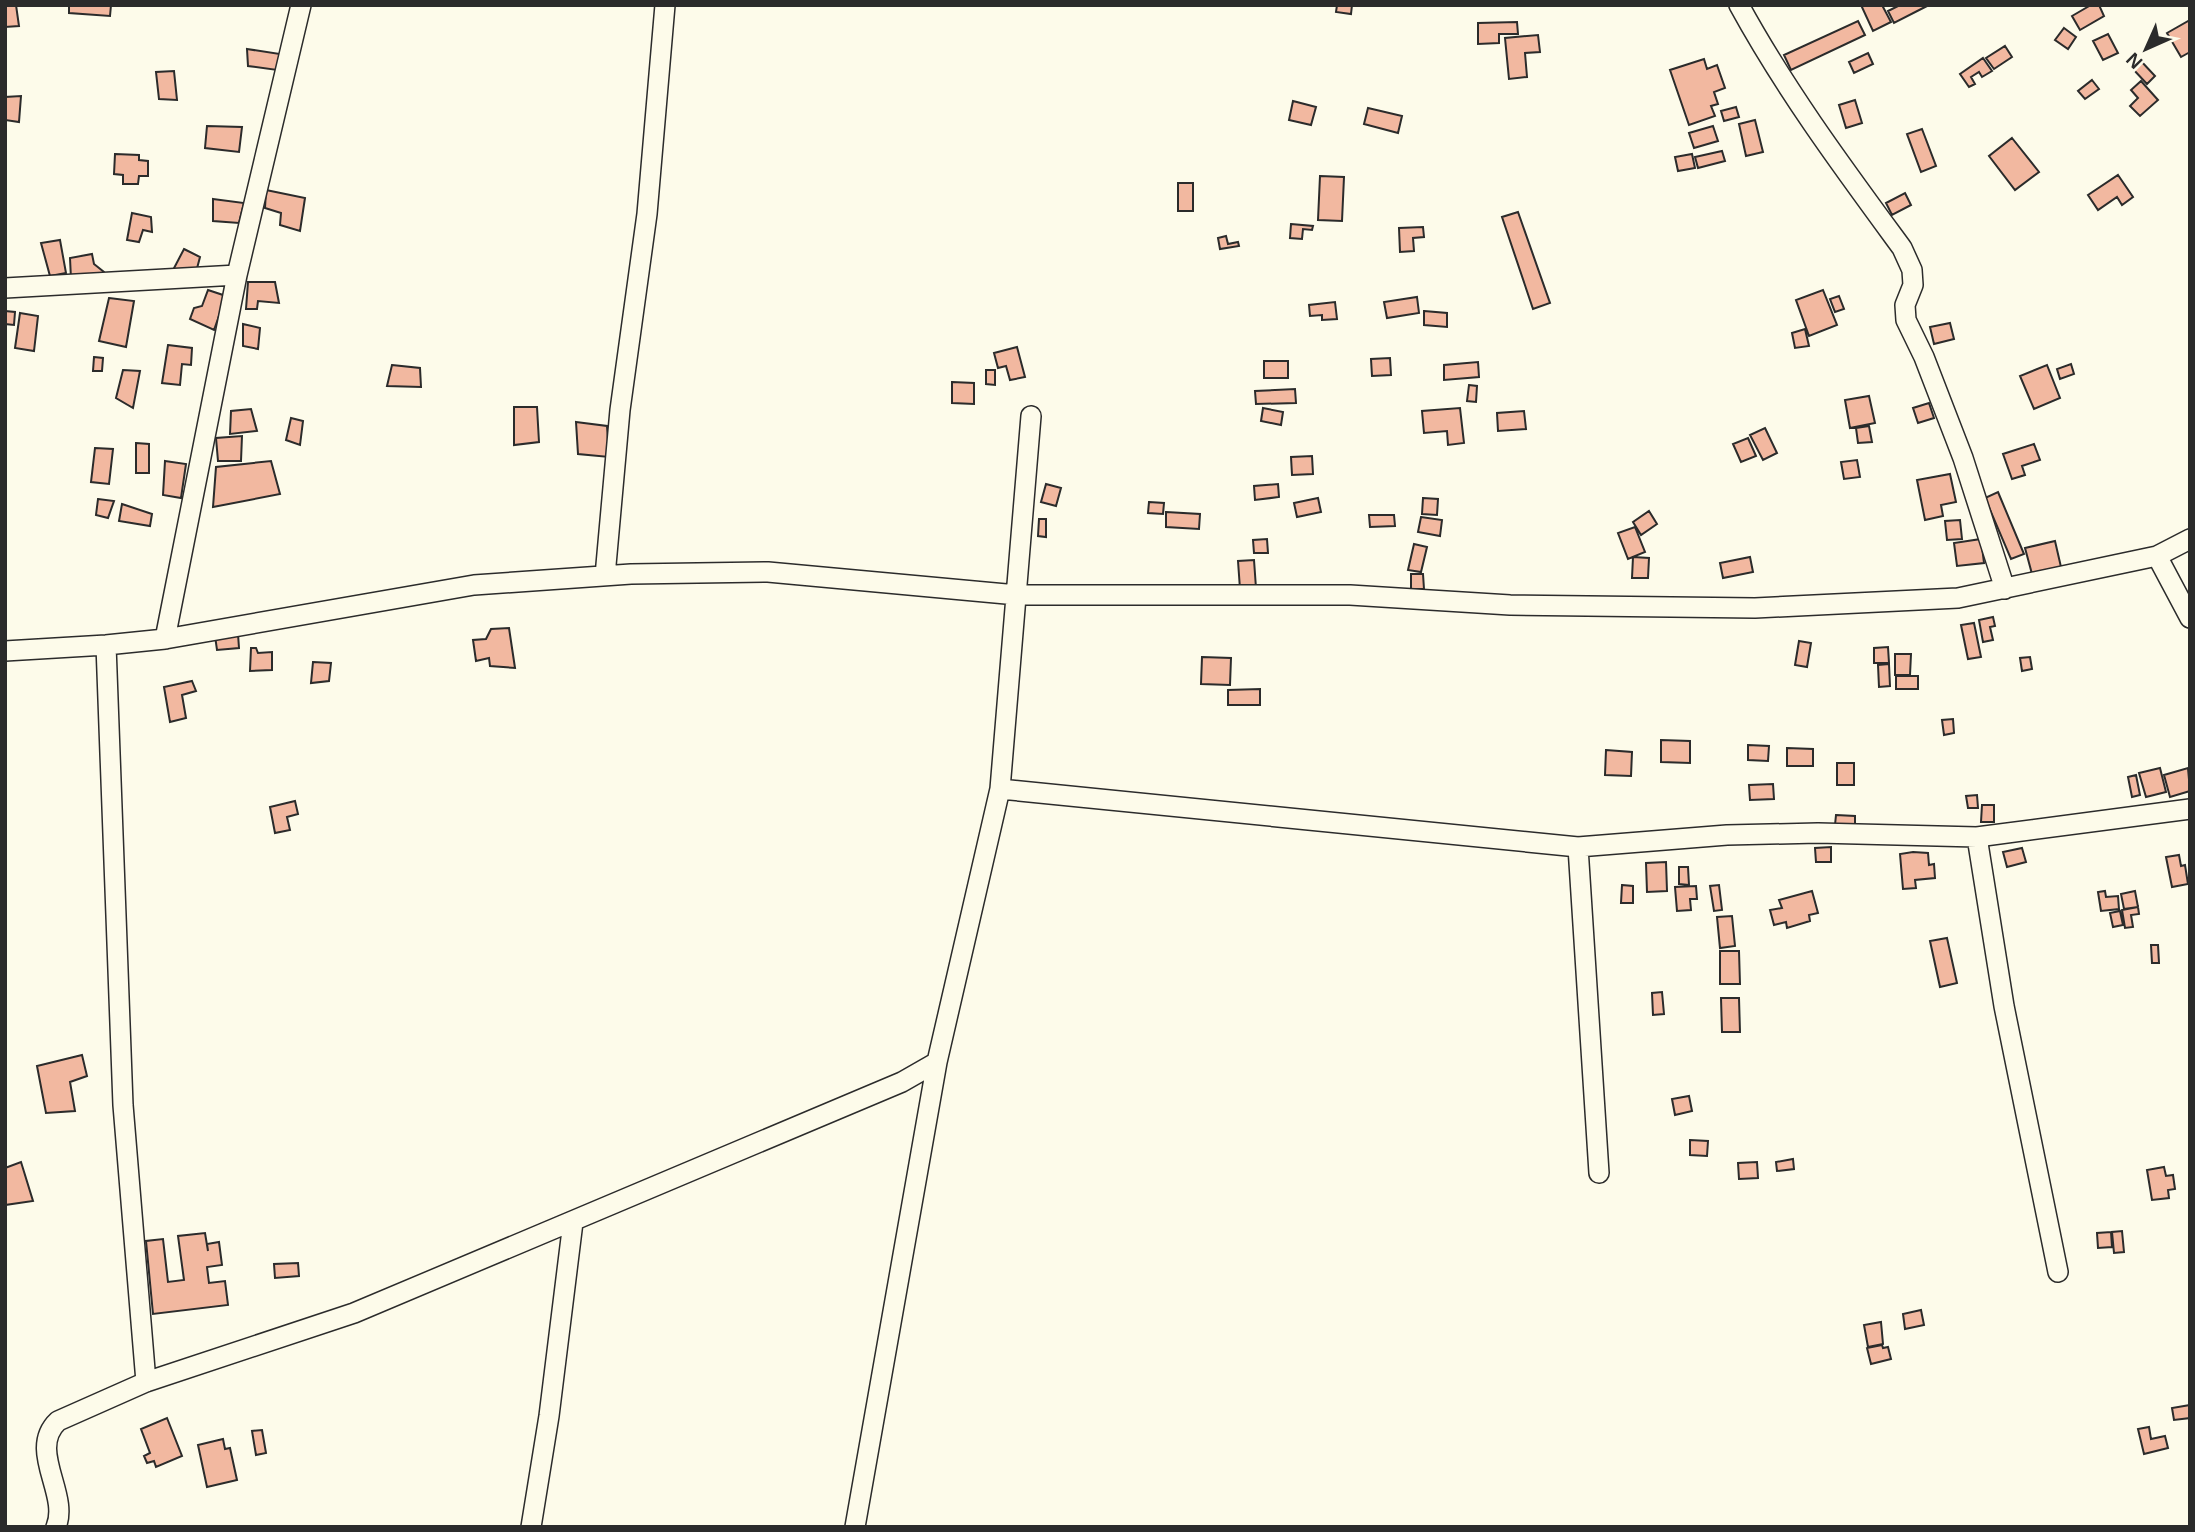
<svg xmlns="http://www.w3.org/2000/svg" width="2195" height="1532" font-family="Helvetica,sans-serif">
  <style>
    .building { fill: #f2b8a0; stroke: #2b2b2b; stroke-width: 2 }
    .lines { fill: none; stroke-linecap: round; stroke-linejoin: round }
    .street-casing { stroke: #2b2b2b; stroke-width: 22 }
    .street { stroke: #fdfbea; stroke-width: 19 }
  </style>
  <rect width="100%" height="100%" fill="#fdfbea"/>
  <path class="building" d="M 5,5 L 16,5 L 19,26 L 5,27 Z
    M 69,5 L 111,5 L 110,16 L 69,13 Z
    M 1337,5 L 1352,5 L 1351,14 L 1336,12 Z
    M 1861,5 L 1882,5 L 1891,22 L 1873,31 Z
    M 1900,5 L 1929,5 L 1894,23 L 1888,11 Z
    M 2091,5 L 2099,5 L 2104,16 L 2080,30 L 2072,16 Z
    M 2190,20 L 2190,52 L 2181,57 L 2167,33 Z
    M 1858,21 L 1865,35 L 1791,70 L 1784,55 Z
    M 1517,22 L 1518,34 L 1499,34 L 1499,43 L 1478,44 L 1478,23 Z
    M 2064,28 L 2076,37 L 2068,49 L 2055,40 Z
    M 2108,34 L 2118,53 L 2103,60 L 2093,41 Z
    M 1538,35 L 1540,52 L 1525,53 L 1527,77 L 1509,79 L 1505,38 Z
    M 2005,46 L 2012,57 L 1994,69 L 1986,58 Z
    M 247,49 L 280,54 L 277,70 L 248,66 Z
    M 1868,53 L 1873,64 L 1854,73 L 1849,62 Z
    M 1983,58 L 1992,71 L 1982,77 L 1979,72 L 1971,77 L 1975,84 L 1969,87 L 1960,74 Z
    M 1704,59 L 1707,69 L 1717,65 L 1725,88 L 1714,92 L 1718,104 L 1711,106 L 1715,116 L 1689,125 L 1670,70 Z
    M 2140,60 L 2155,76 L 2147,84 L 2132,68 Z
    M 174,71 L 177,100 L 159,99 L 156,72 Z
    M 2092,80 L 2099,89 L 2085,99 L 2078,91 Z
    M 2141,81 L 2158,100 L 2140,116 L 2130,106 L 2138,98 L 2131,90 Z
    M 21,96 L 19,122 L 5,120 L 5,97 Z
    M 1855,100 L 1862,123 L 1846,128 L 1839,105 Z
    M 1293,101 L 1316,107 L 1311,125 L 1289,120 Z
    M 1736,107 L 1739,117 L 1724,121 L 1721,111 Z
    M 1368,108 L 1402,116 L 1398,133 L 1364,124 Z
    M 1755,120 L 1763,152 L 1746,156 L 1739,124 Z
    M 207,126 L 242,127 L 239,152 L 205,148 Z
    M 1713,126 L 1718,141 L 1694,148 L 1689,133 Z
    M 1922,129 L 1936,166 L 1921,172 L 1907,134 Z
    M 2012,138 L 2039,172 L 2015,190 L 1989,156 Z
    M 1722,151 L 1725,161 L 1698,168 L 1695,157 Z
    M 115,154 L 139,155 L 139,160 L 148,161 L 148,176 L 139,176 L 138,184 L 123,184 L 123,175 L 114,174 Z
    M 1692,154 L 1695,168 L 1678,171 L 1675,157 Z
    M 2118,175 L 2133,197 L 2122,205 L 2117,197 L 2098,210 L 2088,195 Z
    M 1320,176 L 1344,177 L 1342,221 L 1318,220 Z
    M 1178,183 L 1193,183 L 1193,211 L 1178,211 Z
    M 266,190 L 305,198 L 300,231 L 280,225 L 281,213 L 265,208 Z
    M 1905,193 L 1911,205 L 1892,215 L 1886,203 Z
    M 213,199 L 244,203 L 239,223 L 213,221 Z
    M 1518,212 L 1550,303 L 1533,309 L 1502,217 Z
    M 132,213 L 151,217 L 152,232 L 143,230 L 139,242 L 127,240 Z
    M 1291,224 L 1313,226 L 1312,230 L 1303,229 L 1302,239 L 1290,238 Z
    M 1423,227 L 1424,237 L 1413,238 L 1414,251 L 1400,252 L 1399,228 Z
    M 1226,236 L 1228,244 L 1238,242 L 1239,246 L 1220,249 L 1218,238 Z
    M 60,240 L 66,273 L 50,276 L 41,243 Z
    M 184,249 L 200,257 L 195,276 L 172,272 Z
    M 92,254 L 94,264 L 104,272 L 104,281 L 71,279 L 70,258 Z
    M 248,282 L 275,282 L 279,303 L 258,301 L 257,309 L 246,309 Z
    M 208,290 L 226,296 L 214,330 L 190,319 L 194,308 L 202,306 Z
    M 1823,290 L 1837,325 L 1809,336 L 1796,300 Z
    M 1839,296 L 1844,309 L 1835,312 L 1830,299 Z
    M 1417,297 L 1419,313 L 1387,318 L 1384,302 Z
    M 109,298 L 134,301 L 126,347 L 99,341 Z
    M 1335,302 L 1337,319 L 1322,320 L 1322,315 L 1310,316 L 1309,305 Z
    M 5,311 L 15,312 L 14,325 L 5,324 Z
    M 1424,311 L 1447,313 L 1447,327 L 1424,325 Z
    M 20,313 L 38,316 L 34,351 L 15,348 Z
    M 1950,323 L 1954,339 L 1934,344 L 1930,327 Z
    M 243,324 L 260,328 L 258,349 L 243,346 Z
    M 1805,329 L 1809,346 L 1795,348 L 1792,333 Z
    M 168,345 L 192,348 L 191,365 L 182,364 L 180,385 L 162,383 Z
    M 1017,347 L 1025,377 L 1010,380 L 1006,366 L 998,368 L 994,353 Z
    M 94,357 L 103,358 L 102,371 L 93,371 Z
    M 1390,358 L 1391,375 L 1372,376 L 1371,359 Z
    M 1264,361 L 1288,361 L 1288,378 L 1264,378 Z
    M 1478,362 L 1479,377 L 1444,380 L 1444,365 Z
    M 2071,364 L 2074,374 L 2060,379 L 2057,369 Z
    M 392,365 L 420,368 L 421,387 L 387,386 Z
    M 2047,365 L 2060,398 L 2034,409 L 2020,376 Z
    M 123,370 L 140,371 L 133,408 L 116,398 Z
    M 986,370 L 995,370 L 995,385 L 986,384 Z
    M 952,382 L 974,383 L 974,404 L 952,403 Z
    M 1469,385 L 1477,386 L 1476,402 L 1467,401 Z
    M 1295,389 L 1296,403 L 1256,404 L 1255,391 Z
    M 1869,396 L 1875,423 L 1850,428 L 1845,400 Z
    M 1929,403 L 1934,418 L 1918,423 L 1913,408 Z
    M 514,407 L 537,407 L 539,442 L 514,445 Z
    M 1263,408 L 1283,412 L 1281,425 L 1261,421 Z
    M 1460,408 L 1464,443 L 1448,445 L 1447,431 L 1424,433 L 1422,411 Z
    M 251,409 L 257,431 L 230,434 L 231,411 Z
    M 1524,411 L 1526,429 L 1498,431 L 1497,413 Z
    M 291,418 L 303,421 L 300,445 L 286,440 Z
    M 576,422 L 607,426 L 609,457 L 578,454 Z
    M 1869,426 L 1872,442 L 1858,443 L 1856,428 Z
    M 1765,428 L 1777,453 L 1763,460 L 1750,435 Z
    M 242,436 L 241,461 L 218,461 L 216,438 Z
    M 1748,438 L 1756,456 L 1741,462 L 1733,444 Z
    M 136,443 L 149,444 L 149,473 L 136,473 Z
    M 2034,444 L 2040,460 L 2022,466 L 2025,475 L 2012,479 L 2003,454 Z
    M 95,448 L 113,449 L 109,484 L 91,482 Z
    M 1312,456 L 1313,474 L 1292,475 L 1291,457 Z
    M 1857,460 L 1860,477 L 1844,479 L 1841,462 Z
    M 165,461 L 186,464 L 181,498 L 163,495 Z
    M 271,461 L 280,494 L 213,507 L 216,467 Z
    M 1950,474 L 1956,502 L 1941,505 L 1943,516 L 1925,520 L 1917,480 Z
    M 1046,484 L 1061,488 L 1056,506 L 1041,502 Z
    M 1278,484 L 1279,497 L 1255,500 L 1254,486 Z
    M 1998,492 L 2024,554 L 2011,559 L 1985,498 Z
    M 1318,498 L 1321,512 L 1297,517 L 1294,503 Z
    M 1423,498 L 1438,499 L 1437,515 L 1422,514 Z
    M 98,499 L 114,501 L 108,518 L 96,515 Z
    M 1149,502 L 1164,503 L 1163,514 L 1148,513 Z
    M 122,504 L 152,514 L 150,526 L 119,521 Z
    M 1649,511 L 1657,524 L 1641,535 L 1633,522 Z
    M 1166,512 L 1200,514 L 1199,529 L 1166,527 Z
    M 1369,515 L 1394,515 L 1395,526 L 1370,527 Z
    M 1421,517 L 1442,520 L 1440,536 L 1418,532 Z
    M 1039,519 L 1046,519 L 1046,537 L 1038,536 Z
    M 1960,520 L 1962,539 L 1947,540 L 1945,521 Z
    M 1635,527 L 1645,552 L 1628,559 L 1618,533 Z
    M 1267,539 L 1268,553 L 1254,553 L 1253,540 Z
    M 1981,539 L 1984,563 L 1957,566 L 1954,543 Z
    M 2055,541 L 2061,567 L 2032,574 L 2025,548 Z
    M 1414,544 L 1427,547 L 1421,572 L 1408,570 Z
    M 1633,557 L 1649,558 L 1648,578 L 1632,578 Z
    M 1750,557 L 1753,572 L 1723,578 L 1720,563 Z
    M 1254,560 L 1256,588 L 1240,589 L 1238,561 Z
    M 1411,574 L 1423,574 L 1424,589 L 1411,589 Z
    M 1993,617 L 1995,626 L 1990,627 L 1993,640 L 1983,642 L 1979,620 Z
    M 1974,623 L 1981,657 L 1968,659 L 1961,625 Z
    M 509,628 L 515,668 L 490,666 L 489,658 L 476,661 L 473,640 L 486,639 L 491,629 Z
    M 238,634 L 239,648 L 217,650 L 215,636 Z
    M 1799,641 L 1811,643 L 1807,667 L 1795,665 Z
    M 1888,647 L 1889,663 L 1874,663 L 1874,648 Z
    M 251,648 L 256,648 L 258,653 L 272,652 L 272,670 L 250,671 Z
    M 1895,654 L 1911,654 L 1910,675 L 1895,675 Z
    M 1202,657 L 1231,658 L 1230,685 L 1201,684 Z
    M 2030,657 L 2032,669 L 2022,671 L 2020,658 Z
    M 313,662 L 331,663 L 329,681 L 311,683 Z
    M 1889,664 L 1890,686 L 1879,687 L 1878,665 Z
    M 1896,676 L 1918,676 L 1918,689 L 1896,689 Z
    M 192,681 L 196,691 L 182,695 L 186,718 L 170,722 L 164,687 Z
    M 1260,689 L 1260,705 L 1228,705 L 1228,690 Z
    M 1953,719 L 1954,733 L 1944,735 L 1942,720 Z
    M 1661,740 L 1690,741 L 1690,763 L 1661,762 Z
    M 1748,745 L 1769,746 L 1768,761 L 1748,760 Z
    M 1787,748 L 1813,749 L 1813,766 L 1787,766 Z
    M 1606,750 L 1632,752 L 1631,776 L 1605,775 Z
    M 1837,763 L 1854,763 L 1854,785 L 1837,785 Z
    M 2160,768 L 2166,792 L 2146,797 L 2139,773 Z
    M 2188,768 L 2190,791 L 2170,797 L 2164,775 Z
    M 2136,775 L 2140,795 L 2132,797 L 2128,777 Z
    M 1773,784 L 1774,799 L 1750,800 L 1749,785 Z
    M 1977,795 L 1978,808 L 1968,808 L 1966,796 Z
    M 295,801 L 298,814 L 287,817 L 290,830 L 275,833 L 270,807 Z
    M 1982,805 L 1994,805 L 1994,822 L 1981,822 Z
    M 1836,815 L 1855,816 L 1855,827 L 1835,825 Z
    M 1831,847 L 1831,862 L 1816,862 L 1815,848 Z
    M 2022,848 L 2026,862 L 2007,867 L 2003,852 Z
    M 1913,852 L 1928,853 L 1929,865 L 1934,864 L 1935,878 L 1915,880 L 1916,888 L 1903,889 L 1900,854 Z
    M 2179,855 L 2181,866 L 2185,865 L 2188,884 L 2172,887 L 2166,857 Z
    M 1666,862 L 1667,891 L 1647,892 L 1646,863 Z
    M 1679,867 L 1688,867 L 1689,885 L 1679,884 Z
    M 1622,885 L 1633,886 L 1633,903 L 1621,903 Z
    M 1719,885 L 1722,910 L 1714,911 L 1710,886 Z
    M 1696,886 L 1697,899 L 1690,899 L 1691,910 L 1677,911 L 1675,887 Z
    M 1812,891 L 1818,913 L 1809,915 L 1810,921 L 1787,928 L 1786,922 L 1774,925 L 1770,910 L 1782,908 L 1779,900 Z
    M 2105,891 L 2106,897 L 2118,896 L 2119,909 L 2101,911 L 2098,892 Z
    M 2135,891 L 2138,907 L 2124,909 L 2121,894 Z
    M 2138,907 L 2139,914 L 2131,915 L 2133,927 L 2125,928 L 2122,910 Z
    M 2120,911 L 2123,925 L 2113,927 L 2110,913 Z
    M 1732,916 L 1735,946 L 1720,948 L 1717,917 Z
    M 1947,938 L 1957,983 L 1940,987 L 1930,941 Z
    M 2151,945 L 2158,945 L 2159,963 L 2152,963 Z
    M 1720,951 L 1739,951 L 1740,984 L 1720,984 Z
    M 1662,992 L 1664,1014 L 1653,1015 L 1652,993 Z
    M 1721,998 L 1739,998 L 1740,1032 L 1722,1032 Z
    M 82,1055 L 87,1076 L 70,1082 L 75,1111 L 46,1113 L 37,1066 Z
    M 1689,1096 L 1692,1111 L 1675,1115 L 1672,1099 Z
    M 1690,1140 L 1708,1141 L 1707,1156 L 1690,1155 Z
    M 1793,1159 L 1794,1169 L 1777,1171 L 1776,1162 Z
    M 21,1162 L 33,1201 L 5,1205 L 5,1168 Z
    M 1757,1162 L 1758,1178 L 1739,1179 L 1738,1163 Z
    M 2164,1167 L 2166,1176 L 2173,1175 L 2175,1189 L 2168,1190 L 2169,1198 L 2152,1200 L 2147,1170 Z
    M 2122,1231 L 2124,1252 L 2114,1253 L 2112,1232 Z
    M 2111,1232 L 2112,1247 L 2098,1248 L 2097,1233 Z
    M 205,1233 L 208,1251 L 207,1244 L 219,1242 L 222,1265 L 207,1267 L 209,1283 L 225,1281 L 228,1305 L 153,1314 L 146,1241 L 163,1239 L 168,1282 L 184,1280 L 178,1236 Z
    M 298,1263 L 299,1276 L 275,1278 L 274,1264 Z
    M 1921,1310 L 1924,1325 L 1905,1329 L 1903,1314 Z
    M 1881,1322 L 1883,1344 L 1868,1347 L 1864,1325 Z
    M 1882,1345 L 1883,1348 L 1888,1347 L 1891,1359 L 1871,1364 L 1867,1348 Z
    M 2190,1405 L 2190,1418 L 2174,1420 L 2172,1408 Z
    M 167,1418 L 182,1456 L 156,1467 L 154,1461 L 147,1463 L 144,1456 L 150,1453 L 141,1429 Z
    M 2149,1427 L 2151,1439 L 2165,1436 L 2168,1448 L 2144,1454 L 2138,1429 Z
    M 262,1430 L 266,1453 L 256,1455 L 252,1431 Z
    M 223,1439 L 225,1449 L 230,1448 L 237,1480 L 207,1487 L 198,1445 Z"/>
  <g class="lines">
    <g class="street-casing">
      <path id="street" d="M 1739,5 C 1786,91 1844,169 1902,248 L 1912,270 L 1913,285 L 1905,305 L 1906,320 L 1924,357 L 1963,458 L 2005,589
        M 5,288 L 237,275
        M 2157,556 L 2190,618
        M 605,576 L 620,410 L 647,214 L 665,5
        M 165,639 L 237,275 L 301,5
        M 106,645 L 123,1105 L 146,1382
        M 5,651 L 106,645 L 165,639 L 474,585 L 631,574 L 768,572 L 1017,595 L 1350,595 L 1510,605 L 1755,608 L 1958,598 L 2157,556 L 2190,539
        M 1000,789 L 1578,847 L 1727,835 L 1818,833 L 1977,837 L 2190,809
        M 1977,837 L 2004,1006 L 2058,1272
        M 1578,847 L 1599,1173
        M 56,1527 C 70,1494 27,1450 58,1421 L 146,1382 L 354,1313 L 902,1082 L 937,1062
        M 531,1527 L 549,1416 L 573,1222
        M 855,1527 L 937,1062 L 1000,789 L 1031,416"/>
    </g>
    <use href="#street" class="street"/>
  </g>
  <rect width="2195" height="1532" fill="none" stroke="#2b2b2b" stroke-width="14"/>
  <g transform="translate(2146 49) rotate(225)" stroke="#fdfbea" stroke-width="5" paint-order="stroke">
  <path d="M0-5L12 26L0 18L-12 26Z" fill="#2b2b2b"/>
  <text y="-10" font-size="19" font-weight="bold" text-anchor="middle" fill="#2b2b2b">N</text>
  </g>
</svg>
